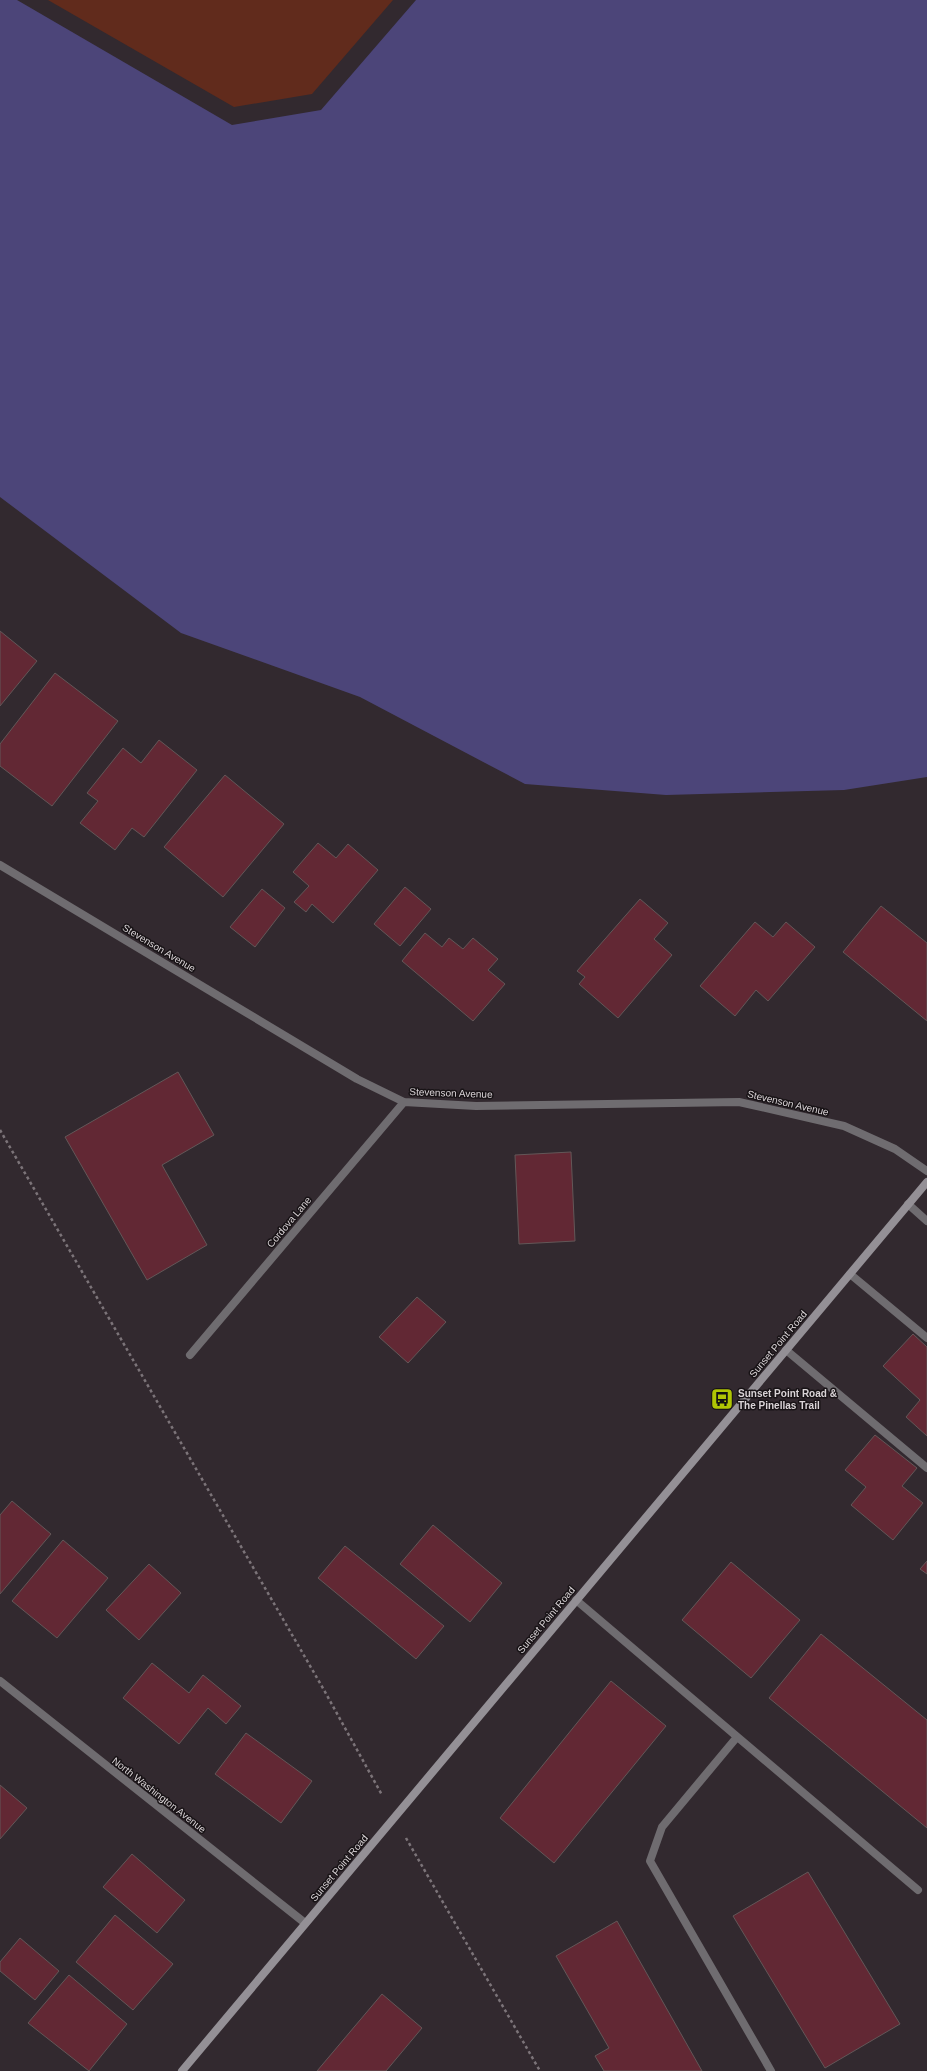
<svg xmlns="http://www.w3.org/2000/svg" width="927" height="2071" font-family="Arial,sans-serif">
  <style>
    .green { fill: #612b1c }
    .water { fill: #4c4579 }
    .building { fill: #622834; stroke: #635758 }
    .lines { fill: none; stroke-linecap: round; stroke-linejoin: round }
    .path { stroke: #7c7479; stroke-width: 2.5; stroke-dasharray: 3 3; stroke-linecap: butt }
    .service { stroke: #6f6c70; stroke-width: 8 }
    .minor { stroke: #6f6c70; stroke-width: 8 }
    .secondary { stroke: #949096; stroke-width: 8 }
    .labels { text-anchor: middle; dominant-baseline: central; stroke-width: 3; stroke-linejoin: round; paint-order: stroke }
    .street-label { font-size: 10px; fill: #dad4d7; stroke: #181316 }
    .poi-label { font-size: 10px; font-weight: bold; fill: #dad4d7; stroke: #181316; text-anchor: start }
  </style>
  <rect width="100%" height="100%" fill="#32292f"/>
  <path class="green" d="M 48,0 L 393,0 L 312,94 L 234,107 Z"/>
  <path class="water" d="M 0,0 L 17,0 L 232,125 L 321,110 L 416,0 L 927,0 L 927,777 L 844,790 L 666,795 L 525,784 L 360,697 L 181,633 L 0,497 Z"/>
  <path class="building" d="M 0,631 L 37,661 L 0,706 Z
    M 55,673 L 118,721 L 52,806 L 0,766 L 0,744 Z
    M 159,740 L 197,770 L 144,837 L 132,828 L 115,850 L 80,823 L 98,801 L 87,793 L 123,748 L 141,763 Z
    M 225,775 L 284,824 L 223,897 L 164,847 Z
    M 318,843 L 336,858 L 348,844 L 378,870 L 333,923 L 312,904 L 306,912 L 294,902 L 309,886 L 293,872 Z
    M 405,887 L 431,909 L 400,946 L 374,924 Z
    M 262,889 L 285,908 L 255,947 L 230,927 Z
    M 640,899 L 668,923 L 654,939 L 672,955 L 618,1018 L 579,984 L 585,977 L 577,971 Z
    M 881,906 L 927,943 L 927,1021 L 843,952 Z
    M 755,922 L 773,937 L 786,922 L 815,947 L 768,1001 L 756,990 L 735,1016 L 700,986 Z
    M 425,933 L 442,947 L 449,938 L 463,949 L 473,938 L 498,959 L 488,970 L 505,984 L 473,1021 L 402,961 Z
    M 178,1072 L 214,1135 L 162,1165 L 207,1245 L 147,1280 L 65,1137 Z
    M 571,1152 L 575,1241 L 519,1244 L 515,1155 Z
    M 417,1297 L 446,1322 L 408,1363 L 379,1337 Z
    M 913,1334 L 927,1347 L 927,1436 L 906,1417 L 920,1400 L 883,1366 Z
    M 875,1435 L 917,1468 L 902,1486 L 923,1503 L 893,1540 L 851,1505 L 866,1487 L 845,1470 Z
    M 12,1501 L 51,1534 L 0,1594 L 0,1515 Z
    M 433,1525 L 502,1583 L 470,1622 L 400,1564 Z
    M 63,1540 L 108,1578 L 57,1638 L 12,1601 Z
    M 345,1546 L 444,1626 L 416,1659 L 318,1578 Z
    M 927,1561 L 927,1574 L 920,1569 Z
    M 731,1562 L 800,1620 L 751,1678 L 682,1620 Z
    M 149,1564 L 181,1593 L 139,1640 L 106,1610 Z
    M 821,1634 L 927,1720 L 927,1828 L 769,1698 Z
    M 152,1663 L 189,1693 L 203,1675 L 241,1706 L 226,1724 L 208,1708 L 179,1744 L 123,1698 Z
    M 611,1681 L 666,1726 L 554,1863 L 500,1818 Z
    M 246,1733 L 312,1781 L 281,1823 L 215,1774 Z
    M 0,1785 L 27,1808 L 0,1839 Z
    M 132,1854 L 185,1900 L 157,1933 L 103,1887 Z
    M 808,1872 L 900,2024 L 825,2068 L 733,1916 Z
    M 115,1915 L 173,1964 L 133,2010 L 76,1962 Z
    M 617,1921 L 702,2071 L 604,2071 L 595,2056 L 609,2048 L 556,1956 Z
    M 20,1938 L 59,1971 L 35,2000 L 0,1971 L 0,1962 Z
    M 69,1975 L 127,2024 L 89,2071 L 28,2023 Z
    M 382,1994 L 422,2028 L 386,2071 L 317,2071 Z"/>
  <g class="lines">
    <path class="path" d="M 0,1130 L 324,1690 L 382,1795
      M 406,1838 L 540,2071"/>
    <path class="service" d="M 908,1204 L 927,1221
      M 850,1274 L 927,1338
      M 786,1350 L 927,1468
      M 576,1600 L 918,1890
      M 737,1737 L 662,1827 L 650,1861 L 771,2071"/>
    <path class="minor" d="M 0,865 L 357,1079 L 404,1102 L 476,1106 L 739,1102 L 844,1126 L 895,1149 L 927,1171
      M 190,1355 L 404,1102
      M 0,1681 L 305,1923"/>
    <path class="secondary" d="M 182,2071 L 927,1182"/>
  </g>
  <defs>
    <g id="bus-square" transform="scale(1.15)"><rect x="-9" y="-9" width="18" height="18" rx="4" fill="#afc504" stroke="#181316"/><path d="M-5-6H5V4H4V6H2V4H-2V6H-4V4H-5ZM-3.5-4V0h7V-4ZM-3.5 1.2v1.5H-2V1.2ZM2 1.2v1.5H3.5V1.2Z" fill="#111"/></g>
  </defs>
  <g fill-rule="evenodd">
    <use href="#bus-square" x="722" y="1399"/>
  </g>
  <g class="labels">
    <g class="street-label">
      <text transform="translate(159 948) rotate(31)">Stevenson Avenue</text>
      <text transform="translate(451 1093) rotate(2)">Stevenson Avenue</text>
      <text transform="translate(788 1103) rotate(13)">Stevenson Avenue</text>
      <text transform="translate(289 1222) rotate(-50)">Cordova Lane</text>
      <text transform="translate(778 1344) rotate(-50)">Sunset Point Road</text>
      <text transform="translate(546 1620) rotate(-50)">Sunset Point Road</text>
      <text transform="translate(159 1795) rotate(38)">North Washington Avenue</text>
      <text transform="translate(339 1868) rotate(-50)">Sunset Point Road</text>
    </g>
    <g class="poi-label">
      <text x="738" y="1393">Sunset Point Road &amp;<tspan x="738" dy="12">The Pinellas Trail</tspan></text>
    </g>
  </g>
</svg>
